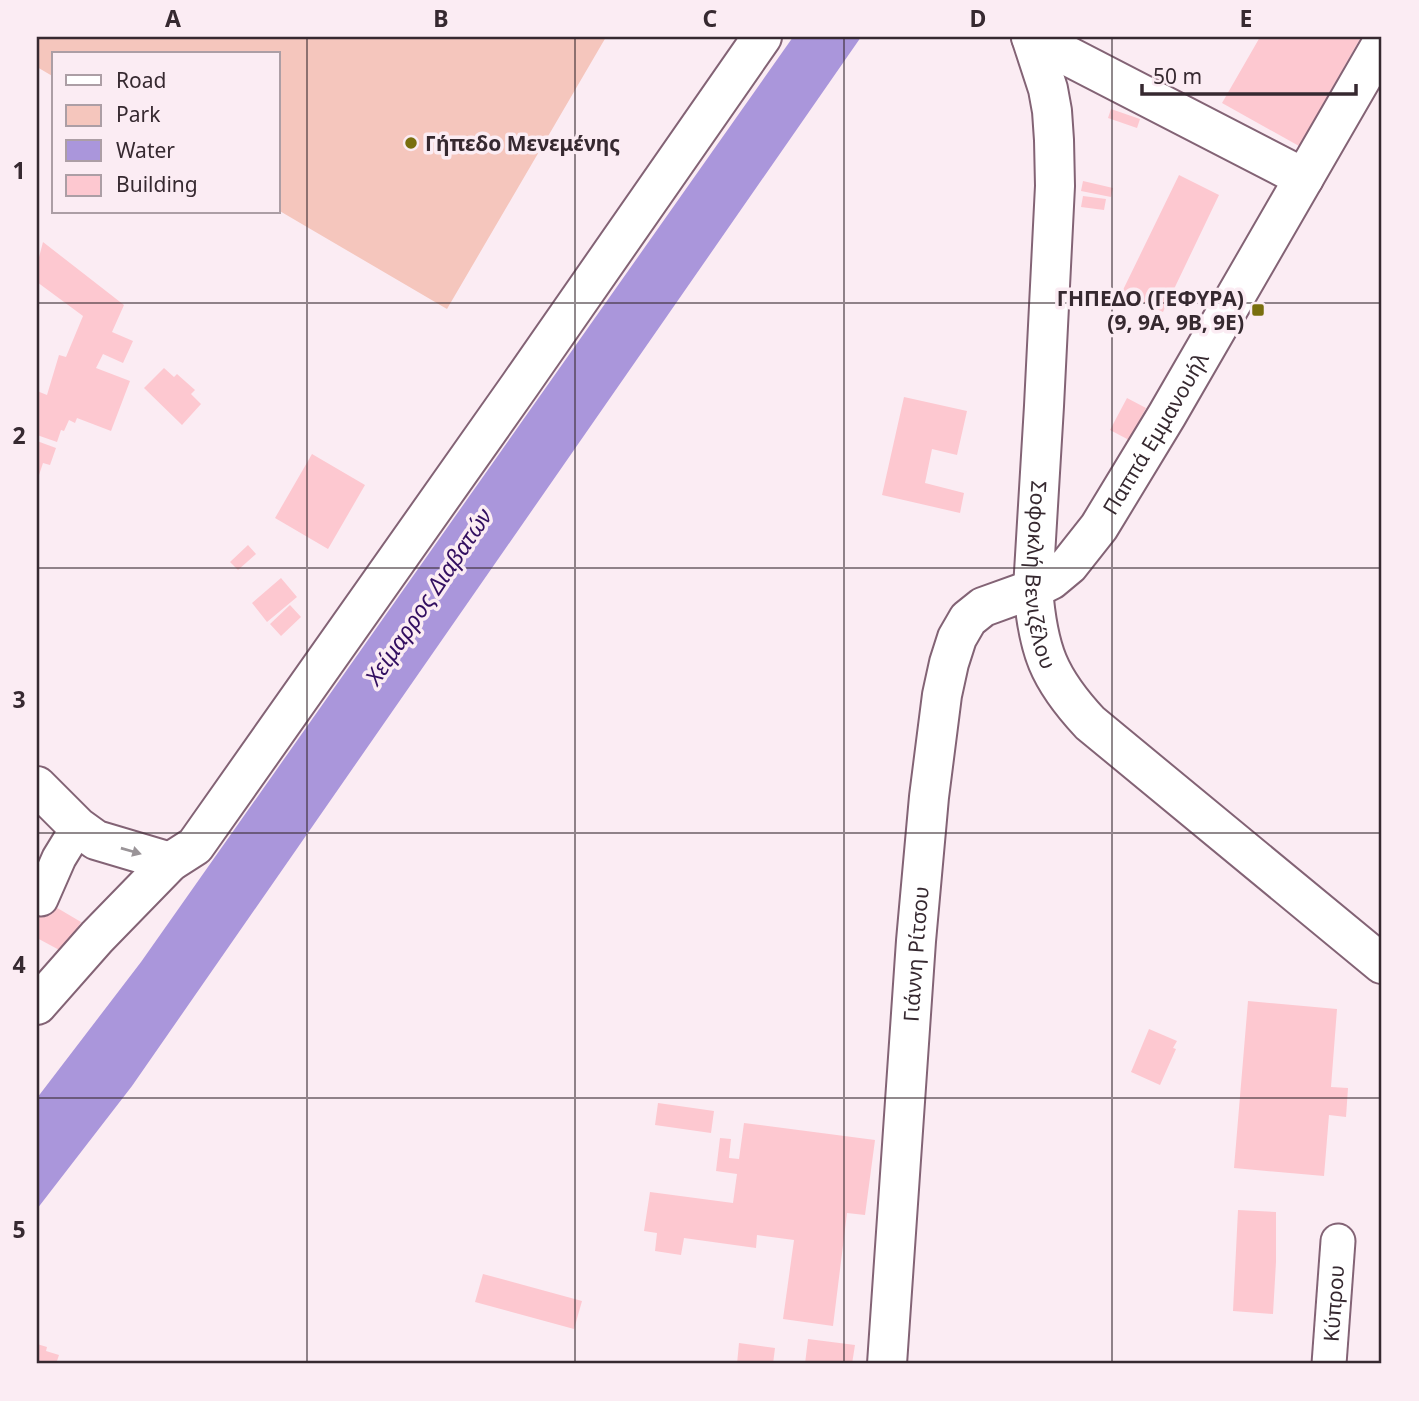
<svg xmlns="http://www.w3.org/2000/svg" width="1419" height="1401" font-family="'Noto Sans',sans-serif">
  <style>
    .green { fill: #f5c6bd }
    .water { fill: #aa96db }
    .building { fill: #fdc8d0 }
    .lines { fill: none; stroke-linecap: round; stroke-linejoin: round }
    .street-casing { stroke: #836375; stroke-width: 37 }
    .secondary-casing { stroke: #836375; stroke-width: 42 }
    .street { stroke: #fff; stroke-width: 33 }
    .secondary { stroke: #fff; stroke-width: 38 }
    .oneway { fill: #9a9498 }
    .grid { fill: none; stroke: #362930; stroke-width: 2; stroke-opacity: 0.55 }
    .poi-dot { fill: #796f0e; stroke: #fbecf3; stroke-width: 2.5 }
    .labels { text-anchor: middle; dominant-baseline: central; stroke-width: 7; stroke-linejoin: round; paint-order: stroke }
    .poi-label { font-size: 21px; font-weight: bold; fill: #362930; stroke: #fbecf3; text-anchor: start }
    .street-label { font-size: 21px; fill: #362930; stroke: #fbecf3 }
    .water-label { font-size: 23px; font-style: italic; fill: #320e60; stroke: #fbecf3 }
    .neatline { fill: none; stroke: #362930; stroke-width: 2.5 }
    .grid-label { font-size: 23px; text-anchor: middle; font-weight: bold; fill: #362930 }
  </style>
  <rect width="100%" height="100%" fill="#fbecf3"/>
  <path class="green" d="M 37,37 L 606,37 L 447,309 L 278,210 L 278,54 L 54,54 L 54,77 L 37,67 Z"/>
  <path class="water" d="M 793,37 L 861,37 L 132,1086 L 37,1209 L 37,1098 L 141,962 Z"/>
  <path class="building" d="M 1260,37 L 1361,37 L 1299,146 L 1222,103 Z
    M 1111,109 L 1140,119 L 1137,128 L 1108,118 Z
    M 1179,175 L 1219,195 L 1163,312 L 1122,292 Z
    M 1083,181 L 1113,188 L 1111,197 L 1081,191 Z
    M 1083,196 L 1106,199 L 1104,210 L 1081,207 Z
    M 43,242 L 124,305 L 112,332 L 133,341 L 123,363 L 103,354 L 96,368 L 130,381 L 111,431 L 77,418 L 75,423 L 69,420 L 64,431 L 61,430 L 57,442 L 37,435 L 37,391 L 47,395 L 59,355 L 66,357 L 83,316 L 37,282 L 37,265 Z
    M 164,368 L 174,377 L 177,374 L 195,390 L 191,394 L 201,404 L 182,425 L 144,388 Z
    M 904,397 L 967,411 L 957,455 L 932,449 L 925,483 L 964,493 L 960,513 L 882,495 Z
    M 1127,398 L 1146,408 L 1129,440 L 1110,430 Z
    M 37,441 L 56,448 L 50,465 L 43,463 L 37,481 Z
    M 312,454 L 365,485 L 328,549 L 275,518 Z
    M 248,545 L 256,554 L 238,570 L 230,562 Z
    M 281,578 L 297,597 L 267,622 L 252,603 Z
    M 290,605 L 301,617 L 281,636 L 270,624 Z
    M 37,896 L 81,922 L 63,952 L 37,938 Z
    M 1248,1001 L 1337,1009 L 1331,1087 L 1348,1088 L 1346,1117 L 1329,1115 L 1324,1176 L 1234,1168 Z
    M 1149,1029 L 1177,1041 L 1173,1048 L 1176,1049 L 1160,1085 L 1131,1072 Z
    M 658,1103 L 714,1111 L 711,1133 L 655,1125 Z
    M 744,1123 L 875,1140 L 865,1215 L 847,1213 L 833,1326 L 783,1319 L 794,1240 L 757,1235 L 756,1248 L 684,1238 L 681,1255 L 655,1251 L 657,1233 L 644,1231 L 650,1192 L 733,1203 L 737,1174 L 716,1171 L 720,1138 L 731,1139 L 729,1158 L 739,1159 Z
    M 1238,1210 L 1276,1212 L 1276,1262 L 1273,1314 L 1233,1311 Z
    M 483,1274 L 582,1301 L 574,1329 L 475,1302 Z
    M 808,1339 L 855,1345 L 852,1364 L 805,1364 Z
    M 739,1343 L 775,1348 L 773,1364 L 737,1364 Z
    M 37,1344 L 47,1347 L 46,1351 L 59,1355 L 56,1364 L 37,1364 Z"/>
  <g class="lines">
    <g class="street-casing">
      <g id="street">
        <path d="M 41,899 L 59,858 L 78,827"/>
        <path id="s1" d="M 1329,1364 L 1338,1241"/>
      </g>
    </g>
    <g class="secondary-casing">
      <g id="secondary">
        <path id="s2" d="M 1031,37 L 1048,89 L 1052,111 L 1054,140 L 1055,186 L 1044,406 L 1033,589 C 1038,650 1048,678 1090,723 L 1382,964"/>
        <path d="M 1031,37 L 1304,178"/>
        <path d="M 37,786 L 78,827 L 96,840 L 170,862"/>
        <path d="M 37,1005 L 97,937 L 170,862 L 195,846 L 520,385 L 762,37"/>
        <path id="s3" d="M 887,1364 L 916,941 L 929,797 L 942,695 L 949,663 L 957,638 L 968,619 L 983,607 L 1033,589 L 1051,580 L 1069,565 L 1099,527 L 1167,415 L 1382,43"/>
      </g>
    </g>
    <use href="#street" class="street"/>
    <use href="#secondary" class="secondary"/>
  </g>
  <defs><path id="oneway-solid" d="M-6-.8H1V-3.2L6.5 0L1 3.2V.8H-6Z" transform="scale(1.75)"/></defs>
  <use class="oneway" href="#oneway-solid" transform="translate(131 851) rotate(16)"/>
  <path class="grid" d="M 307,37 L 307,1364M 575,37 L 575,1364M 844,37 L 844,1364M 1112,37 L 1112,1364M 37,303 L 1382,303M 37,568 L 1382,568M 37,833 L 1382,833M 37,1098 L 1382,1098"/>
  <g class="poi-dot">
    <circle cx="411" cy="143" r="7"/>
    <rect x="1251" y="303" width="14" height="14" rx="3.5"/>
  </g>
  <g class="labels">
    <g class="poi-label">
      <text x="425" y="143">Γήπεδο Μενεμένης</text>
      <text x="1244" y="298" text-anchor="end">ΓΗΠΕΔΟ (ΓΕΦΥΡΑ)<tspan x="1244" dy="24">(9, 9Α, 9Β, 9Ε)</tspan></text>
    </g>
    <g class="street-label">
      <text stroke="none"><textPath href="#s3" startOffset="1026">Παππά Εμμανουήλ</textPath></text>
      <text stroke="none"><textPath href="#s2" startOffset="542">Σοφοκλή Βενιζέλου</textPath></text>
      <text stroke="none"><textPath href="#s3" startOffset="411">Γιάννη Ρίτσου</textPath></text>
      <text stroke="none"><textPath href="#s1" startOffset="61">Κύπρου</textPath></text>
    </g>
    <g class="water-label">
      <text transform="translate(428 596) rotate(-56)">Χείμαρρος Διαβατών</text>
    </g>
  </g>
  <rect width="1419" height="1401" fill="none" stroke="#fbecf3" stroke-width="77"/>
  <rect x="52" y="52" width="228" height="161" fill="#fbecf3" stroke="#ac9ea5" stroke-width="2"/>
  <rect x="66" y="75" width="35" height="10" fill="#ffffff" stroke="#ac9ea5" stroke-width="2"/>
  <text x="116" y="88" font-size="21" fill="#362930">Road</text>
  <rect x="66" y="105" width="35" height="21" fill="#f5c6bd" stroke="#ac9ea5" stroke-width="2"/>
  <text x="116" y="122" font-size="21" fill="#362930">Park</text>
  <rect x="66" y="140" width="35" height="21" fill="#aa96db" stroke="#ac9ea5" stroke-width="2"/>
  <text x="116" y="158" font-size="21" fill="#362930">Water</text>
  <rect x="66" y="175" width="35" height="21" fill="#fdc8d0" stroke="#ac9ea5" stroke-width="2"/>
  <text x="116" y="192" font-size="21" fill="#362930">Building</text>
  <path d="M1142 84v10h214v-10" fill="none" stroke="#362930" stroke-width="3.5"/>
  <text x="1153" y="84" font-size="21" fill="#362930" stroke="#fbecf3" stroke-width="5" paint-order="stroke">50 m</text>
  <rect x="38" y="38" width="1342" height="1324" class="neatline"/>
  <g class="grid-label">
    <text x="173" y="27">A</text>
    <text x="441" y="27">B</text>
    <text x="710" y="27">C</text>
    <text x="978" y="27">D</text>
    <text x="1246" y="27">E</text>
    <text x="19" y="179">1</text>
    <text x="19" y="444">2</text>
    <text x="19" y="708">3</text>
    <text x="19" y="973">4</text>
    <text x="19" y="1238">5</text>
  </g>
</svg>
